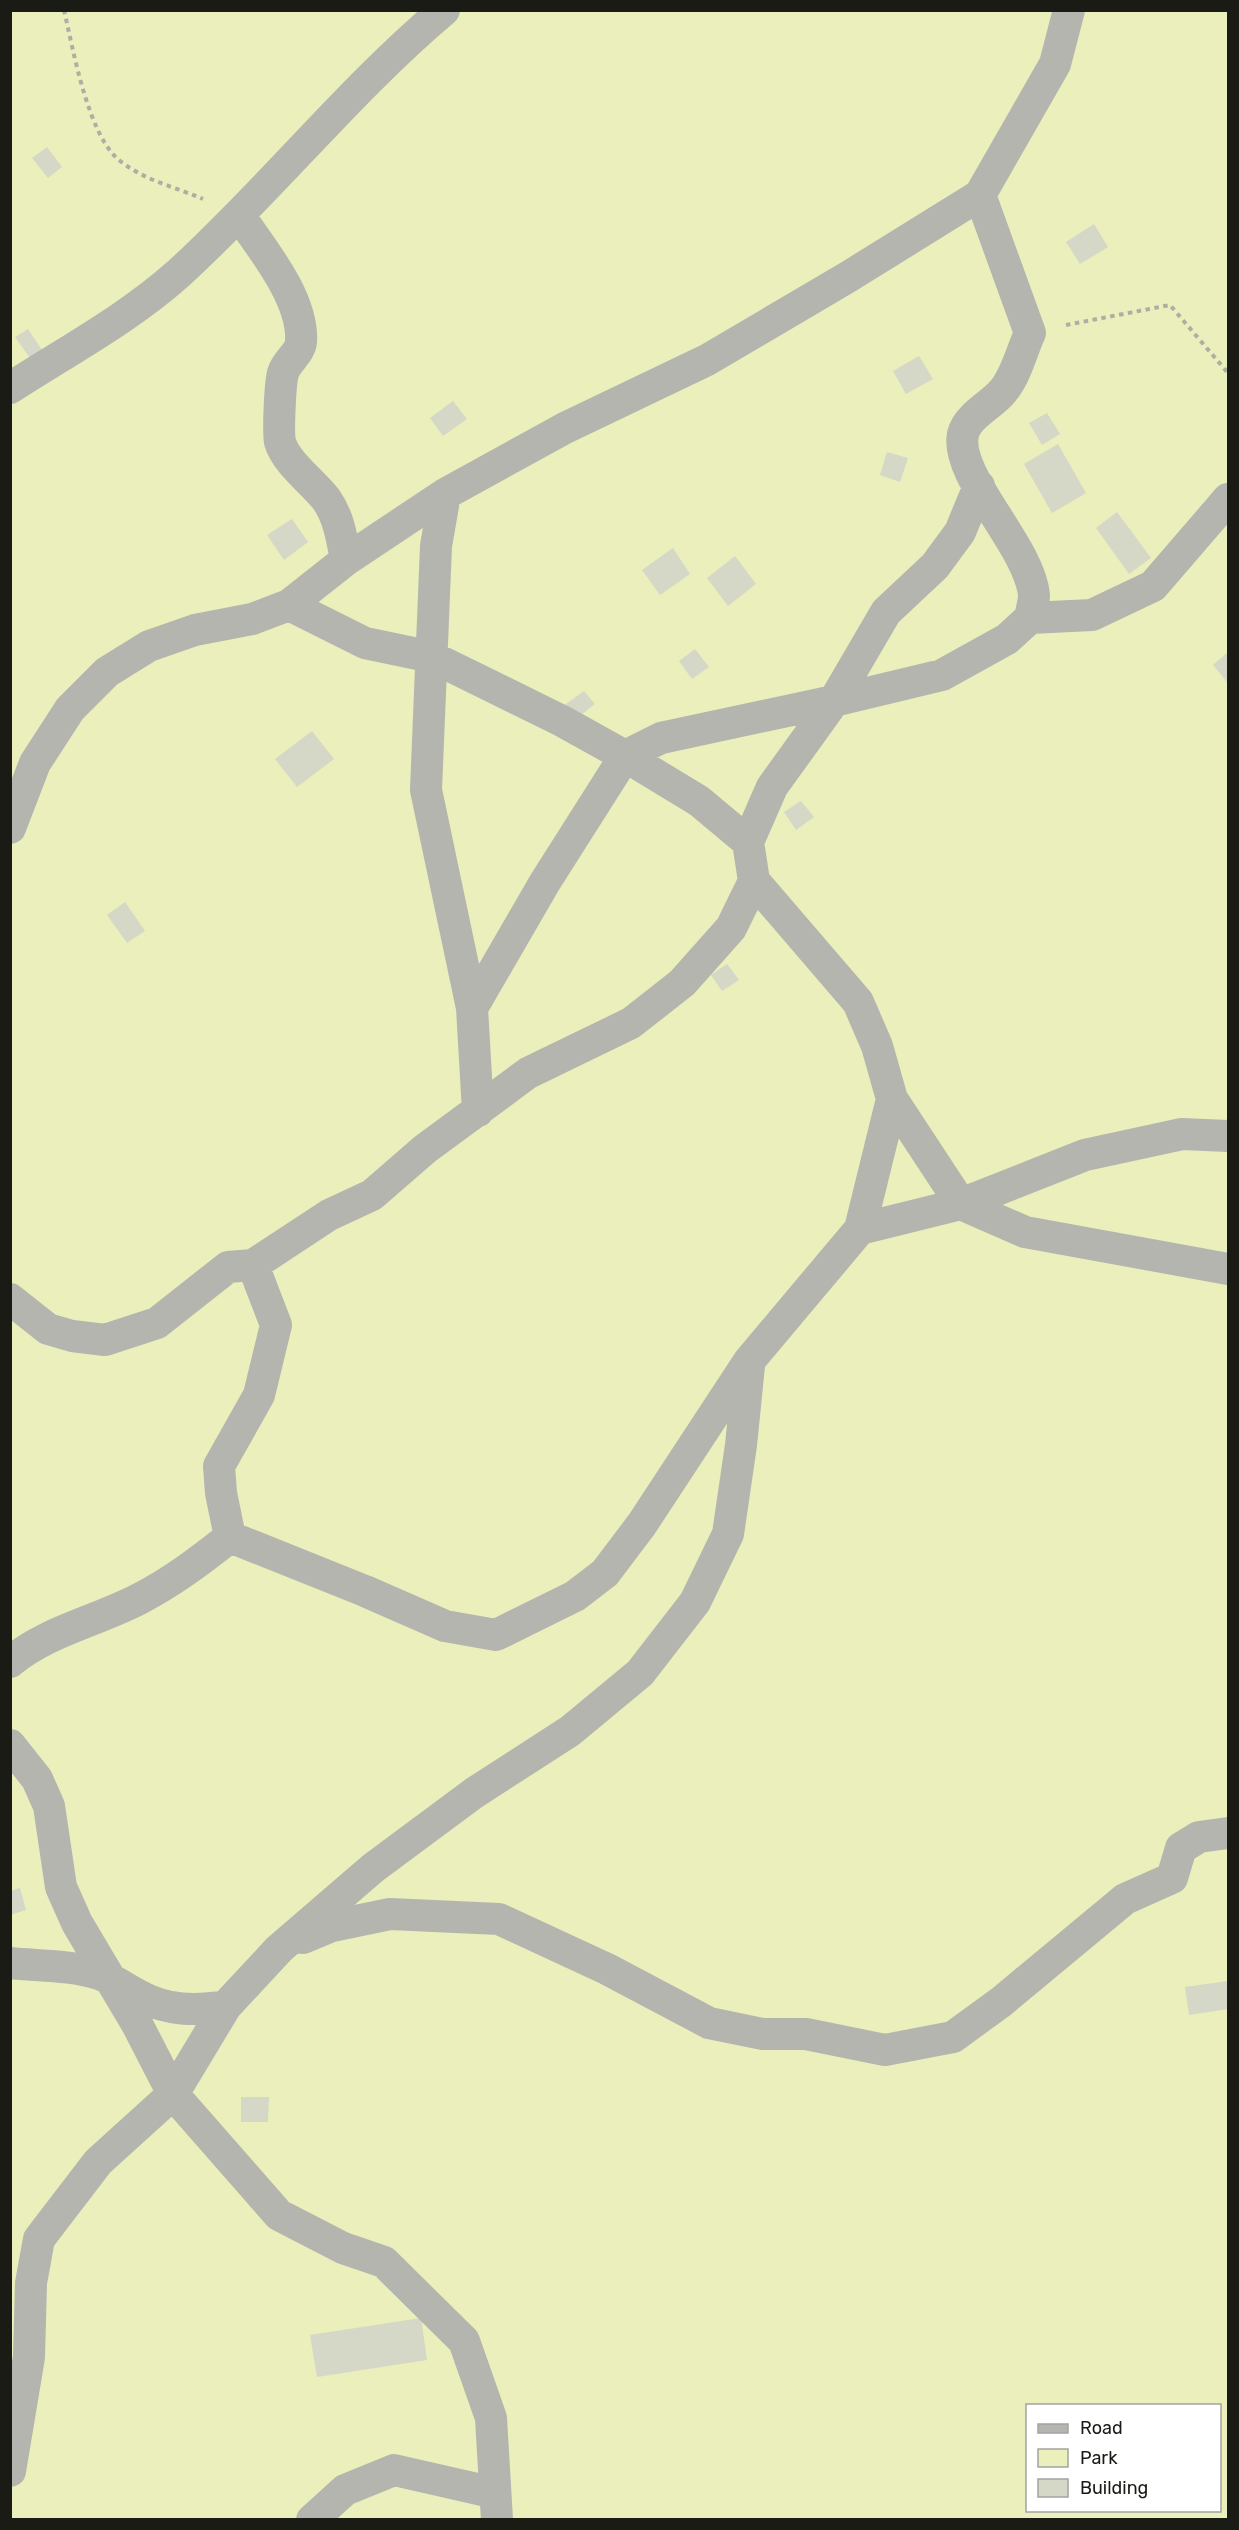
<svg xmlns="http://www.w3.org/2000/svg" width="1239" height="2530" font-family="Rubik,sans-serif">
  <style>
    .green { fill: #eaefbc; fill-rule: evenodd }
    .building { fill: #d5d7c7 }
    .lines { fill: none; stroke-linecap: round; stroke-linejoin: round }
    .path { stroke: #adafa2; stroke-width: 4; stroke-dasharray: 4.5 4.5; stroke-linecap: butt }
    .minor { stroke: #b4b5ae; stroke-width: 32 }
  </style>
  <rect width="100%" height="100%" fill="#fafceb"/>
  <path class="green" d="M 11,11 L 1228,11 L 1228,2519 L 11,2520 ZM 1028,2406 L 1220,2406 L 1220,2510 L 1028,2510 Z"/>
  <path class="building" d="M 47,147 L 62,167 L 48,178 L 32,158 Z
    M 1094,224 L 1108,247 L 1080,264 L 1066,242 Z
    M 28,329 L 42,350 L 30,358 L 15,337 Z
    M 919,356 L 933,379 L 906,394 L 893,371 Z
    M 453,401 L 467,419 L 443,436 L 430,418 Z
    M 1047,413 L 1060,434 L 1042,445 L 1029,423 Z
    M 1058,444 L 1086,493 L 1052,513 L 1024,464 Z
    M 887,452 L 908,458 L 900,482 L 880,475 Z
    M 1117,512 L 1151,558 L 1129,574 L 1096,528 Z
    M 292,519 L 308,542 L 284,560 L 267,535 Z
    M 673,548 L 690,574 L 660,595 L 642,570 Z
    M 735,556 L 756,584 L 728,606 L 707,578 Z
    M 695,649 L 709,667 L 692,679 L 679,661 Z
    M 1228,652 L 1228,683 L 1213,665 Z
    M 584,691 L 595,704 L 573,721 L 562,707 Z
    M 312,731 L 334,759 L 297,787 L 275,759 Z
    M 801,801 L 814,817 L 796,830 L 784,812 Z
    M 125,902 L 145,931 L 127,943 L 107,915 Z
    M 727,964 L 739,980 L 722,991 L 711,975 Z
    M 20,1888 L 26,1910 L 10,1915 L 10,1891 Z
    M 1228,1981 L 1228,2009 L 1189,2015 L 1185,1987 Z
    M 241,2097 L 269,2097 L 268,2122 L 241,2122 Z
    M 421,2318 L 427,2360 L 317,2377 L 310,2335 Z"/>
  <g class="lines">
    <path class="path" d="M 64,10 C 73,49 88,135 119,160 C 143,180 175,187 203,199
      M 1066,325 L 1170,305 L 1228,373"/>
    <path class="minor" d="M 239,215 C 262,249 304,299 301,342 C 300,353 286,362 283,373 C 280,384 278,432 280,442 C 287,464 312,481 326,499 C 339,517 342,539 346,560
      M 10,388 C 67,351 129,318 179,273 C 271,189 349,90 444,10
      M 445,494 L 436,546 L 426,790 L 472,1008
      M 289,605 L 365,643 L 432,657 L 562,721 L 625,756 L 699,801 L 748,842 L 754,881 L 858,1002 L 877,1046 L 892,1099 L 961,1204 L 1025,1232 L 1228,1269
      M 1030,618 C 1031,611 1034,603 1034,595 C 1029,545 954,476 963,434 C 968,415 992,405 1003,391 C 1016,376 1022,350 1030,333 L 980,195 L 1055,64 L 1069,10
      M 10,828 L 35,763 L 70,709 L 107,672 L 149,646 L 195,630 L 252,619 L 289,605 L 346,560 L 445,494 L 565,428 L 707,360 L 848,277 L 980,195
      M 748,842 L 772,787 L 834,701 L 942,675 L 1007,639 L 1030,618 L 1092,615 L 1153,586 L 1228,499
      M 478,1111 L 472,1008 L 545,882 L 625,756 L 661,738 L 834,701 L 886,612 L 935,566 L 960,532 L 979,486
      M 860,1229 L 892,1099
      M 10,1299 L 48,1329 L 72,1336 L 105,1340 L 157,1323 L 228,1267 L 253,1265 L 329,1215 L 372,1195 L 425,1149 L 528,1073 L 631,1023 L 682,983 L 731,928 L 754,881
      M 230,1537 L 221,1493 L 219,1466 L 259,1395 L 276,1325 L 253,1265
      M 10,1662 C 47,1631 97,1621 139,1599 C 172,1582 201,1560 230,1537 L 365,1591 L 445,1626 L 496,1635 L 575,1596 L 605,1573 L 642,1524 L 749,1361 L 860,1229 L 961,1204 L 1085,1155 L 1182,1134 L 1228,1136
      M 10,1745 L 37,1779 L 49,1806 L 61,1887 L 77,1923 L 137,2024 L 173,2094 L 279,2215 L 343,2248 L 384,2262 L 464,2341 L 491,2418 L 497,2520
      M 303,1938 L 332,1926 L 390,1914 L 499,1919 L 607,1969 L 709,2023 L 763,2034 L 806,2034 L 885,2050 L 953,2037 L 1001,2002 L 1125,1899 L 1172,1878 L 1181,1848 L 1199,1837 L 1228,1833
      M 10,1963 C 39,1966 71,1965 99,1974 C 113,1979 126,1989 140,1996 C 168,2011 195,2011 226,2006
      M 10,2471 L 29,2357 L 31,2283 L 39,2239 L 98,2162 L 173,2094 L 226,2006 L 279,1949 L 373,1868 L 474,1793 L 570,1731 L 640,1673 L 695,1602 L 728,1534 L 741,1445 L 749,1366
      M 312,2520 L 345,2490 L 394,2470 L 495,2493"/>
  </g>
  <rect width="1239" height="2530" fill="none" stroke="#1a1b15" stroke-width="24"/>
  <rect x="1026" y="2404" width="195" height="108" fill="#ffffff" stroke="#a3a4a1" stroke-width="1.5"/>
  <rect x="1038" y="2424" width="30" height="9" fill="#b4b5ae" stroke="#a3a4a1" stroke-width="1.5"/>
  <text x="1080" y="2434" font-size="18" fill="#1a1b15">Road</text>
  <rect x="1038" y="2449" width="30" height="18" fill="#eaefbc" stroke="#a3a4a1" stroke-width="1.5"/>
  <text x="1080" y="2464" font-size="18" fill="#1a1b15">Park</text>
  <rect x="1038" y="2479" width="30" height="18" fill="#d5d7c7" stroke="#a3a4a1" stroke-width="1.5"/>
  <text x="1080" y="2494" font-size="18" fill="#1a1b15">Building</text>
</svg>
